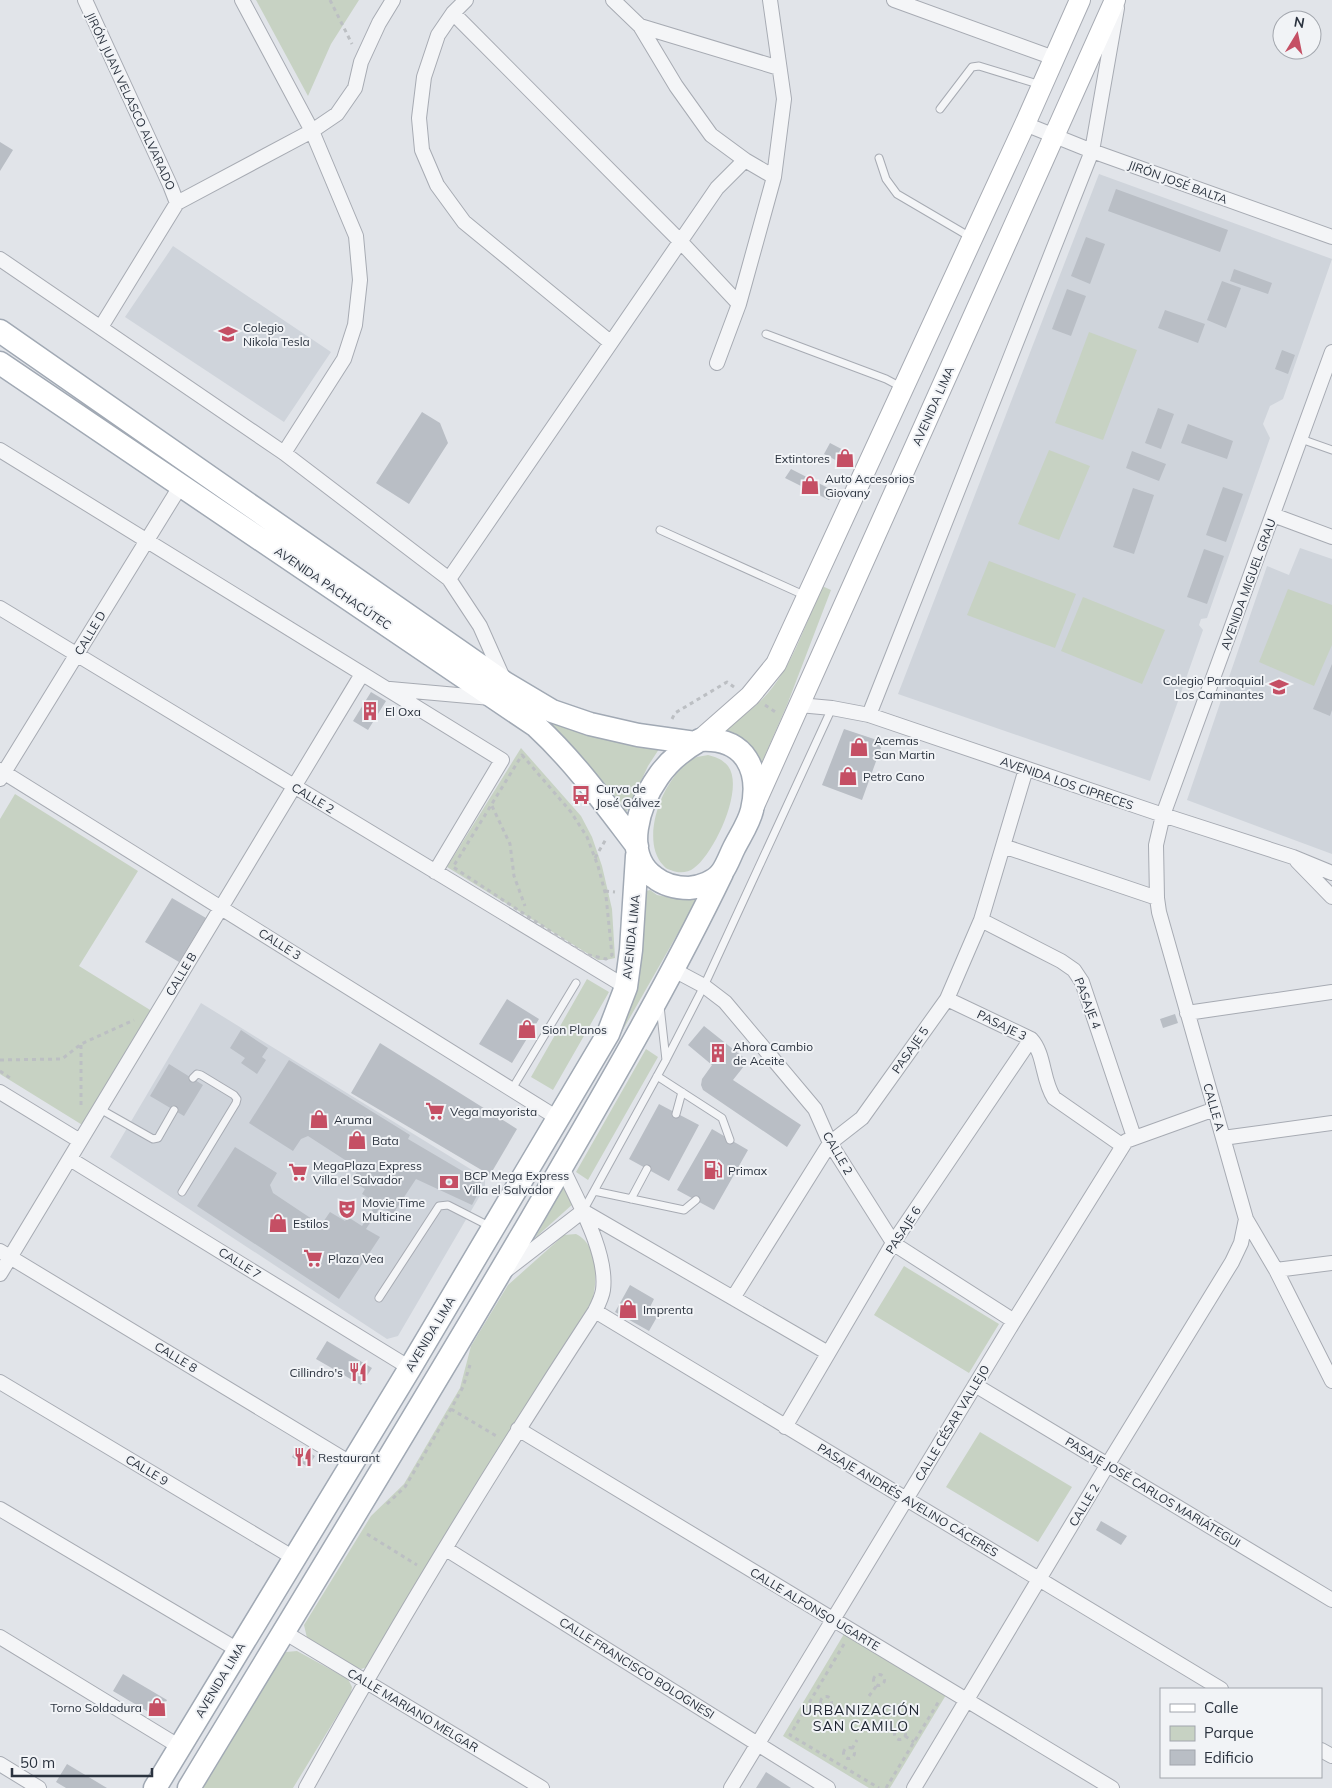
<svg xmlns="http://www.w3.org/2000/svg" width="1332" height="1788" font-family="Mulish,sans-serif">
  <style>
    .built { fill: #cfd4db }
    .green { fill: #c7d2c3 }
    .building { fill: #b9bec5 }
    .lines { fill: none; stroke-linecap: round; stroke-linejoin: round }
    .service-casing { stroke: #a7abb3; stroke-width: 9 }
    .minor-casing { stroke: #a7abb3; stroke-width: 16 }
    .secondary-casing { stroke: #a7abb3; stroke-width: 22 }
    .primary-casing { stroke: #a1a9b4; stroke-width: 25 }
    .path { stroke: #bcbfc3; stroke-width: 3; stroke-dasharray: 4 4; stroke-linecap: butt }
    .service { stroke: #f4f5f7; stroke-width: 7 }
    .minor { stroke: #f4f5f7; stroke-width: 14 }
    .secondary { stroke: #fff; stroke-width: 20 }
    .primary { stroke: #fff; stroke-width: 22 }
    .labels { text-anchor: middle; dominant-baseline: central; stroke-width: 4; stroke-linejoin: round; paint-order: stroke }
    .street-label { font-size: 12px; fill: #2b333f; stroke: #f1f3f6 }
    .poi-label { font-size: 12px; fill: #2b333f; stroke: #f1f3f6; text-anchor: start }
    .neighbourhood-label { font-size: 14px; letter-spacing: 1px; fill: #1d2430; stroke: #f1f3f6 }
  </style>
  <rect width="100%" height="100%" fill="#e1e4e9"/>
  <path class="built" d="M 1099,174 L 1332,259 L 1283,399 L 1270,406 L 1263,424 L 1270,438 L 1207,618 L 1201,619 L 1199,625 L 1203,630 L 1150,781 L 898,694 Z
    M 173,246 L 331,352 L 284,422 L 125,317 Z
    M 1300,548 L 1332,559 L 1332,854 L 1187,800 L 1267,566 L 1289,575 Z
    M 201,1003 L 485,1178 L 485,1187 L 398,1336 L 387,1339 L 110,1157 Z"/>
  <path class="green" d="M 256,0 L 359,0 L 331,44 L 308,96 Z
    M 1089,332 L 1137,350 L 1103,440 L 1055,423 Z
    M 1049,450 L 1090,466 L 1059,540 L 1018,524 Z
    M 989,561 L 1076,594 L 1055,648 L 967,615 Z
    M 822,586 L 831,590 L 787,705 L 762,762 L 759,762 L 725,732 C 730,722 740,719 748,712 C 755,706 762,700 768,693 C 794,663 806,622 822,586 Z
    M 1288,589 L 1332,605 L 1332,645 L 1314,686 L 1259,662 Z
    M 1083,597 L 1165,630 L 1142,684 L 1061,651 Z
    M 521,701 L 659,749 L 648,766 L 627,811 L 625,812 Z
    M 521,748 L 581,816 L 592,837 L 602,866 L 612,909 L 615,958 L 606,960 L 598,960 L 447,867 Z
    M 708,755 C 716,757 722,759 728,766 C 745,788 714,854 694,868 C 688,873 679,873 673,871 C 668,869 666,869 663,865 C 638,838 665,771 697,757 C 700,756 705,756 708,755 Z
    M 15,794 L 138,871 L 79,966 L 155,1013 L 84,1126 L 0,1074 L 0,819 Z
    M 650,890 L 657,895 L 672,898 L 698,898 L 612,1049 L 635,985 L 644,933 L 643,895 L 646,891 Z
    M 587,979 L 609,992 L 553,1090 L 531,1077 Z
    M 646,1049 L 658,1057 L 588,1180 L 576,1172 Z
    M 565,1184 L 574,1203 L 535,1238 Z
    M 576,1234 C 598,1244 598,1281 592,1301 L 371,1666 L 361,1669 L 356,1667 L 307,1638 L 304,1625 L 371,1516 L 404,1484 L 460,1388 L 471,1346 L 508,1285 L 564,1235 Z
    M 904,1266 L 999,1324 L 969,1373 L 874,1315 Z
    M 980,1432 L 1072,1487 L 1038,1542 L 946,1487 Z
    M 844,1634 L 946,1695 L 890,1788 L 869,1788 L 783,1736 Z
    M 297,1651 L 348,1679 L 352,1687 L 351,1693 L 293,1788 L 203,1788 L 282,1657 L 286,1652 Z"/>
  <path class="building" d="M 0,142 L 13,150 L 0,171 Z
    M 1116,189 L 1228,230 L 1220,252 L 1108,211 Z
    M 1086,237 L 1105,244 L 1090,284 L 1071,276 Z
    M 1234,269 L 1272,283 L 1268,294 L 1230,281 Z
    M 1222,281 L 1241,288 L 1226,328 L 1207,320 Z
    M 1067,289 L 1086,296 L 1071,336 L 1052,329 Z
    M 1165,310 L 1205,324 L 1198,343 L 1158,328 Z
    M 1282,350 L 1295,355 L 1288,374 L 1275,369 Z
    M 1158,408 L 1174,414 L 1161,449 L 1145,443 Z
    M 422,412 L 440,423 L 448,443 L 409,504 L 376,483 Z
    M 1188,424 L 1233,441 L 1227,459 L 1181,443 Z
    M 830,443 L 851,454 L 845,465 L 824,454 Z
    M 1132,451 L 1166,464 L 1159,481 L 1126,468 Z
    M 791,469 L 834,491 L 829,500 L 785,478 Z
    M 1223,487 L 1243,494 L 1226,542 L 1206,535 Z
    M 1133,488 L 1154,495 L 1134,554 L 1113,547 Z
    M 1204,549 L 1224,556 L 1207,604 L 1187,597 Z
    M 1332,664 L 1332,710 L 1330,716 L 1313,709 Z
    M 371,692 L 386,701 L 368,730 L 353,721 Z
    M 844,729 L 883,742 L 862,800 L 822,785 Z
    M 172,898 L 206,918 L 179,962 L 145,942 Z
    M 507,999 L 539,1019 L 512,1063 L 479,1044 Z
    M 1175,1014 L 1178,1023 L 1163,1028 L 1160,1019 Z
    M 704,1026 L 748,1061 L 733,1080 L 801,1125 L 787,1147 L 703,1090 L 701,1085 L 702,1079 L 712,1065 L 688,1045 Z
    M 241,1030 L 268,1048 L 262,1057 L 266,1060 L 257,1074 L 241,1063 L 245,1058 L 230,1048 Z
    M 380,1043 L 517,1129 L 490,1175 L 351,1093 Z
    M 289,1060 L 410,1135 L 408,1139 L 481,1182 L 481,1188 L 472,1205 L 416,1179 L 393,1214 L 381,1206 L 366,1229 L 380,1237 L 339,1299 L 197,1206 L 235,1147 L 277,1173 L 270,1185 L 273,1193 L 321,1225 L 330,1212 L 345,1221 L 348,1217 L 362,1226 L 377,1203 L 362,1194 L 365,1189 L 351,1180 L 359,1169 L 308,1136 L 301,1139 L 293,1151 L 249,1123 Z
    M 169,1064 L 203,1085 L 184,1116 L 150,1096 Z
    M 659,1104 L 699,1125 L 669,1181 L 629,1159 Z
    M 712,1129 L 748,1150 L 714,1210 L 677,1190 Z
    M 630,1285 L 654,1299 L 648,1311 L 657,1317 L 649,1331 L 615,1312 Z
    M 327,1341 L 372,1368 L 361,1385 L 316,1359 Z
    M 298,1446 L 315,1456 L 308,1467 L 292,1457 Z
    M 1101,1521 L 1127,1536 L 1121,1545 L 1096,1530 Z
    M 123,1674 L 167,1700 L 157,1717 L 113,1691 Z
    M 67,1764 L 107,1788 L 66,1788 L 56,1782 Z
    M 766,1772 L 791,1788 L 756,1788 Z"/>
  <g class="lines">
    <g class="service-casing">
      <path id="service" d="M 940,109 L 972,67 L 979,66 L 1041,85
        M 879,158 L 886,179 L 897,194 L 972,238
        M 766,334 L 886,379 L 903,388
        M 1301,439 L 1332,450
        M 660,530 L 806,596
        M 660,1006 L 666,1060
        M 657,1076 L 722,1118 L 730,1140
        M 512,1089 L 576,983
        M 100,1109 L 153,1139 L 158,1138 L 174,1110
        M 676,1114 L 682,1092
        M 594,1191 L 684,1210 L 696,1200
        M 182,1192 L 236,1103 L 237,1099 L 234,1095 L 201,1075 L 197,1074 L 193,1078
        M 631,1199 L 647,1169
        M 583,1211 L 666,1060 L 704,986 L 832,708
        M 379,1298 L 439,1206 L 448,1205 L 491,1227"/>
    </g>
    <g class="minor-casing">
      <path id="minor" d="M 85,0 L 170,185 L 177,203
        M 242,0 L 312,131 L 356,236 L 360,280 L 355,325 L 344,359 L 284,453
        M 466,0 L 453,13 L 438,35 L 424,77 L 419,118 L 422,150 L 437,185 L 464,222 L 610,342
        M 613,0 L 640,26 L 676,86 L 711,135 L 745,160
        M 894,0 L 1054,58
        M 453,13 L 680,241 L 739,304
        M 640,26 L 779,68
        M 1025,124 L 1092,151 L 1332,237
        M 0,259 L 284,453 L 449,579 L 480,626 L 504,680
        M 101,327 L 177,203 L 312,131 L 337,114 L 355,88 L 361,62 L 379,23 L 393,0
        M 1332,352 L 1163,815 L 1156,845 L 1157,898 L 1159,912 L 1246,1219 L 1276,1270 L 1332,1381
        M 717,363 L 739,304 L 774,177 L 784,99 L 770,0
        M 0,450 L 502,760 L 435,872
        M 1273,515 L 1332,537
        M 449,579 L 717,188 L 745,160 L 774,177
        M 0,608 L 626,987
        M 390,689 L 491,698
        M 799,705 L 832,708 L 869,715 L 1163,815 L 1293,857 L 1332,873
        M 869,715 L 1092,151 L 1117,8
        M 0,770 L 559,1119
        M 0,779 L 181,485
        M 1003,846 L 1157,898
        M 1297,861 L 1332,897
        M 981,920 L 1061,961 L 1074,970 L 1082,982 L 1134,1137
        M 674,970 L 704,986 L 725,1002 L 815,1109 L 830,1143 L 894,1244 L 1014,1321
        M 947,999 L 1031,1039 C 1045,1054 1042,1080 1054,1098 L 1123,1146
        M 1187,1013 L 1332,992
        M 0,1092 L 80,1141
        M 1223,1138 L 1332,1123
        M 70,1159 L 410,1368
        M 583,1211 L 828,1353
        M 0,1251 L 352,1464
        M 1276,1270 L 1332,1263
        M 504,1272 L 583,1211
        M 0,1274 L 362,674
        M 733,1298 L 830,1143 L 862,1118 L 947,999 L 981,920 L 1026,769
        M 595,1311 L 1221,1689
        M 0,1382 L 294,1558
        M 975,1385 L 1332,1600
        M 785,1427 L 893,1243 L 1031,1039
        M 518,1429 L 1112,1788
        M 0,1509 L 238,1650
        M 446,1549 L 828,1788
        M 284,1632 L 542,1788
        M 0,1637 L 180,1747
        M 1321,1750 L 1332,1756
        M 0,1764 L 39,1788
        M 306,1788 C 396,1625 493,1467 595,1311 C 598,1305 602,1297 603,1290 C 608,1253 577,1200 562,1167
        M 731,1788 L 1014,1321 L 1126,1141 L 1215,1109
        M 914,1788 L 1108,1464 L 1232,1262 L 1241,1243 L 1246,1219"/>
    </g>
    <g class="secondary-casing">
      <path id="secondary" d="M 700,740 L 750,696 L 776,664 L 1025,124 L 1080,0
        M 754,806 L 1115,0"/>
    </g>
    <g class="primary-casing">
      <path id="primary" d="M 0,331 L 505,683 L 552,711 L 590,724 L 638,735 L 695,743
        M 0,363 L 536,726 C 575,762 605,804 637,846
        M 700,740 C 746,737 761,771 752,810 C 749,823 740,836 734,848 C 730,856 727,865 722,872 C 715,882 700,887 689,888 C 676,888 664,885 654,877 C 622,854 639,804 658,777 C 668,762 684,749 700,740 Z
        M 155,1788 L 410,1368 L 608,1034 L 626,987 L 631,950 L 637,856
        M 189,1788 C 304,1598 420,1409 532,1218 C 598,1104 665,991 722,873"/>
    </g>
    <path class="path" d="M 330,0 L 352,44
      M 765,705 L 777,713
      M 672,719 L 675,713 L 727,682 L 734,687
      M 522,755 L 571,812 L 587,837 L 598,866 L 606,896 L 612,955 L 606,959 L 585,954 L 453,867 Z
      M 492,806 L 510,844 L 514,876 L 525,906
      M 595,858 L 606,839
      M 605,891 L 615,892
      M 81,1045 L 81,1109
      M 0,1060 L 62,1059 L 81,1044 L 134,1020
      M 0,1071 L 10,1078
      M 451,1409 L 498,1437
      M 387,1504 L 405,1487 L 451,1409 L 463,1387 L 470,1365
      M 367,1534 L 417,1565
      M 844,1644 L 790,1735 L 879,1788
      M873.5 1680a5.5 5.5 0 1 1 11 0a5.5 5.5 0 1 1-11 0Z
      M 869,1696 L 877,1685
      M820.5 1702a5.5 5.5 0 1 1 11 0a5.5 5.5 0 1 1-11 0Z
      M 831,1705 L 841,1710
      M 885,1725 L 895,1731
      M894.5 1734a5.5 5.5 0 1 1 11 0a5.5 5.5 0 1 1-11 0Z
      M 905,1736 L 914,1742
      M843.5 1753a5.5 5.5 0 1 1 11 0a5.5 5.5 0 1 1-11 0Z
      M 852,1749 L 857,1740
      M 886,1788 L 939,1701"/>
    <use href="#service" class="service"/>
    <use href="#minor" class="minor"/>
    <use href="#secondary" class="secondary"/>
    <use href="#primary" class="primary"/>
  </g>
  <defs>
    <g id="school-bare" transform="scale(1.5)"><path d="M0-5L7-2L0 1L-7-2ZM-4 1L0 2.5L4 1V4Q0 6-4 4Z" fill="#c54f64" stroke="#f1f3f6" stroke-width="2.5" paint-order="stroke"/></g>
    <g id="shop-bare" transform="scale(1.5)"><path d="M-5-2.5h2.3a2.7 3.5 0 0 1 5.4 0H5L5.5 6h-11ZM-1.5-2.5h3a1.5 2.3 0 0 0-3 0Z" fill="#c54f64" stroke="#f1f3f6" stroke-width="2.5" paint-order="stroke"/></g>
    <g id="building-bare" transform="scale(1.5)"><path d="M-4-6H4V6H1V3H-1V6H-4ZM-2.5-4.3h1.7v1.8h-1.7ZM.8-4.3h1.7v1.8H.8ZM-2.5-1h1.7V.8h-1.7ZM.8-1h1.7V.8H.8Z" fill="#c54f64" stroke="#f1f3f6" stroke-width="2.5" paint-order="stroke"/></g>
    <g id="bus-bare" transform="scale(1.5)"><path d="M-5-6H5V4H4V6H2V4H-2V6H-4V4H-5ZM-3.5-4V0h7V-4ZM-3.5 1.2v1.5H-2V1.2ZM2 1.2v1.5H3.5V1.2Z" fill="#c54f64" stroke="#f1f3f6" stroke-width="2.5" paint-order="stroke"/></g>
    <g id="supermarket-bare" transform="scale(1.5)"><path d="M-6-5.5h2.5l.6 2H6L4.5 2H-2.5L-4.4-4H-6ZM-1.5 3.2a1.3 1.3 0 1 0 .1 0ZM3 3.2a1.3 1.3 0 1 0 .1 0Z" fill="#c54f64" stroke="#f1f3f6" stroke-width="2.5" paint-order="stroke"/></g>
    <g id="fuel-bare" transform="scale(1.5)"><path d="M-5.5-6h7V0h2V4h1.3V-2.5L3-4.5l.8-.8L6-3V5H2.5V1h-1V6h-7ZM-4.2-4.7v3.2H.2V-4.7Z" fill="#c54f64" stroke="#f1f3f6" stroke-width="2.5" paint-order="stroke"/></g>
    <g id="bank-bare" transform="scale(1.5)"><path d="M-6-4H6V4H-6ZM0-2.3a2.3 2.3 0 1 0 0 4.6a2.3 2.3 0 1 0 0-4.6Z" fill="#c54f64" stroke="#f1f3f6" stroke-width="2.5" paint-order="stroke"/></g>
    <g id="theatre-bare" transform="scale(1.5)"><path d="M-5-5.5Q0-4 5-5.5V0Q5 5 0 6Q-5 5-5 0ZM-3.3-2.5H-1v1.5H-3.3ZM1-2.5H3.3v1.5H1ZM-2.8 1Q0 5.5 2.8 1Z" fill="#c54f64" stroke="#f1f3f6" stroke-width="2.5" paint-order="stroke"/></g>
    <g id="restaurant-bare" transform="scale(1.5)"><path d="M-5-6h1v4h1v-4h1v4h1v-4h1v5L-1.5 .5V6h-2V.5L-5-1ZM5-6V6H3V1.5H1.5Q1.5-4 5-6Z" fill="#c54f64" stroke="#f1f3f6" stroke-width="2.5" paint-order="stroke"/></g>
  </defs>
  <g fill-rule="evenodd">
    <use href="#school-bare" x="228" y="334"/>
    <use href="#shop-bare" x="845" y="458"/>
    <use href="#shop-bare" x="810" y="485"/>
    <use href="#school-bare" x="1279" y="687"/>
    <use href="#building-bare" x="370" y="711"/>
    <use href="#shop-bare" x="859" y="747"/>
    <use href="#shop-bare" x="848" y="776"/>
    <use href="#bus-bare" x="581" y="795"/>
    <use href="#shop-bare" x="527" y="1029"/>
    <use href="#building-bare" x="718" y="1053"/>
    <use href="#supermarket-bare" x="435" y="1111"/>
    <use href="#shop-bare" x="319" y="1119"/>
    <use href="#shop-bare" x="357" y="1140"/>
    <use href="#fuel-bare" x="713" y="1170"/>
    <use href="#supermarket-bare" x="298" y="1172"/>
    <use href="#bank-bare" x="449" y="1182"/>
    <use href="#theatre-bare" x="347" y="1209"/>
    <use href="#shop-bare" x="278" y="1223"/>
    <use href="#supermarket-bare" x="313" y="1258"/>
    <use href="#shop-bare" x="628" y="1309"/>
    <use href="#restaurant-bare" x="358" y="1372"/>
    <use href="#restaurant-bare" x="303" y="1457"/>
    <use href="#shop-bare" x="157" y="1707"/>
  </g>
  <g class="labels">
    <g class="street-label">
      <text transform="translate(131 101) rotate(65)">JIRÓN JUAN VELASCO ALVARADO</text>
      <text transform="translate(1178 182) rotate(20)">JIRÓN JOSÉ BALTA</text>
      <text transform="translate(933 406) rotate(-66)">AVENIDA LIMA</text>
      <text transform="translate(1248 584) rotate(-70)">AVENIDA MIGUEL GRAU</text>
      <text transform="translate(333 588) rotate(34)">AVENIDA PACHACÚTEC</text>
      <text transform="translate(90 633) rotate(-59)">CALLE D</text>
      <text transform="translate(1067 783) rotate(19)">AVENIDA LOS CIPRECES</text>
      <text transform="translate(313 798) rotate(31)">CALLE 2</text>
      <text transform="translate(631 937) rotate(-84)">AVENIDA LIMA</text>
      <text transform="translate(280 944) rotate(32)">CALLE 3</text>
      <text transform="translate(181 974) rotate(-59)">CALLE B</text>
      <text transform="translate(1088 1003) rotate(69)">PASAJE 4</text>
      <text transform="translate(1002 1025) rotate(26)">PASAJE 3</text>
      <text transform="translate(910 1050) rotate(-55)">PASAJE 5</text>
      <text transform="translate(1214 1107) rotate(74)">CALLE A</text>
      <text transform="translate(838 1153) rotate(60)">CALLE 2</text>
      <text transform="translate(903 1230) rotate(-57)">PASAJE 6</text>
      <text transform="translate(240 1263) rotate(32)">CALLE 7</text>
      <text transform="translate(430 1334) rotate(-59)">AVENIDA LIMA</text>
      <text transform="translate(176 1357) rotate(31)">CALLE 8</text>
      <text transform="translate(952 1423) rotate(-59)">CALLE CÉSAR VALLEJO</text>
      <text transform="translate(147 1470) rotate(31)">CALLE 9</text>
      <text transform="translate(1153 1492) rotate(31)">PASAJE JOSÉ CARLOS MARIÁTEGUI</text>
      <text transform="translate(908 1500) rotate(31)">PASAJE ANDRÉS AVELINO CÁCERES</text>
      <text transform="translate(1084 1505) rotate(-59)">CALLE 2</text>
      <text transform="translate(815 1609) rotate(31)">CALLE ALFONSO UGARTE</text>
      <text transform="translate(637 1668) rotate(32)">CALLE FRANCISCO BOLOGNESI</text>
      <text transform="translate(220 1680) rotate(-59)">AVENIDA LIMA</text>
      <text transform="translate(413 1710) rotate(31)">CALLE MARIANO MELGAR</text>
    </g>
    <g class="poi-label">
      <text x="243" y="327">Colegio<tspan x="243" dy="14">Nikola Tesla</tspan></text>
      <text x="830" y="458" text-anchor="end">Extintores</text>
      <text x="825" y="478">Auto Accesorios<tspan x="825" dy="14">Giovany</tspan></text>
      <text x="1264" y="680" text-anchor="end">Colegio Parroquial<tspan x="1264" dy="14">Los Caminantes</tspan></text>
      <text x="385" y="711">El Oxa</text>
      <text x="874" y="740">Acemas<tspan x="874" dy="14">San Martin</tspan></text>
      <text x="863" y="776">Petro Cano</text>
      <text x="596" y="788">Curva de<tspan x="596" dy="14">José Gálvez</tspan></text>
      <text x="542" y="1029">Sion Planos</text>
      <text x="733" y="1046">Ahora Cambio<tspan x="733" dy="14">de Aceite</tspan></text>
      <text x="450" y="1111">Vega mayorista</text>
      <text x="334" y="1119">Aruma</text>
      <text x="372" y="1140">Bata</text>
      <text x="313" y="1165">MegaPlaza Express<tspan x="313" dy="14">Villa el Salvador</tspan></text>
      <text x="728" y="1170">Primax</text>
      <text x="464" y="1175">BCP Mega Express<tspan x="464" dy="14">Villa el Salvador</tspan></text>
      <text x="362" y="1202">Movie Time<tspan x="362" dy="14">Multicine</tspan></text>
      <text x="293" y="1223">Estilos</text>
      <text x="328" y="1258">Plaza Vea</text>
      <text x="643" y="1309">Imprenta</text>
      <text x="343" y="1372" text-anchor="end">Cillindro's</text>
      <text x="318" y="1457">Restaurant</text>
      <text x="142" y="1707" text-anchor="end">Torno Soldadura</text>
    </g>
    <g class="neighbourhood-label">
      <text x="861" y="1710">URBANIZACIÓN<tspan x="861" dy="16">SAN CAMILO</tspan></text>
    </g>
  </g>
  <rect x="1160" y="1688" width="162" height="90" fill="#f1f3f6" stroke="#a2a6ad"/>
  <rect x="1170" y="1704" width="25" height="8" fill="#ffffff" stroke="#a2a6ad"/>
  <text x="1204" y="1713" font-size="15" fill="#2b333f">Calle</text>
  <rect x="1170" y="1726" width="25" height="15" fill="#c7d2c3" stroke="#a2a6ad"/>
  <text x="1204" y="1738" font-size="15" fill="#2b333f">Parque</text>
  <rect x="1170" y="1750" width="25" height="15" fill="#b9bec5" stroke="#a2a6ad"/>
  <text x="1204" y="1763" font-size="15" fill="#2b333f">Edificio</text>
  <g transform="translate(1297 35) rotate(10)"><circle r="24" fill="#f1f3f6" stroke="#a2a6ad"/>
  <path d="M0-4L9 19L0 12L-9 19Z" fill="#c54f64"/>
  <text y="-8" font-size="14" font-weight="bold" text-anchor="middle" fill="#2b333f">N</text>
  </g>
  <path d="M12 1768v8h140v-8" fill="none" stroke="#2b333f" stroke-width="2.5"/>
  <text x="20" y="1768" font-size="15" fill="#2b333f" stroke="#f1f3f6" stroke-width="4" paint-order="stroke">50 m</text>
</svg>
